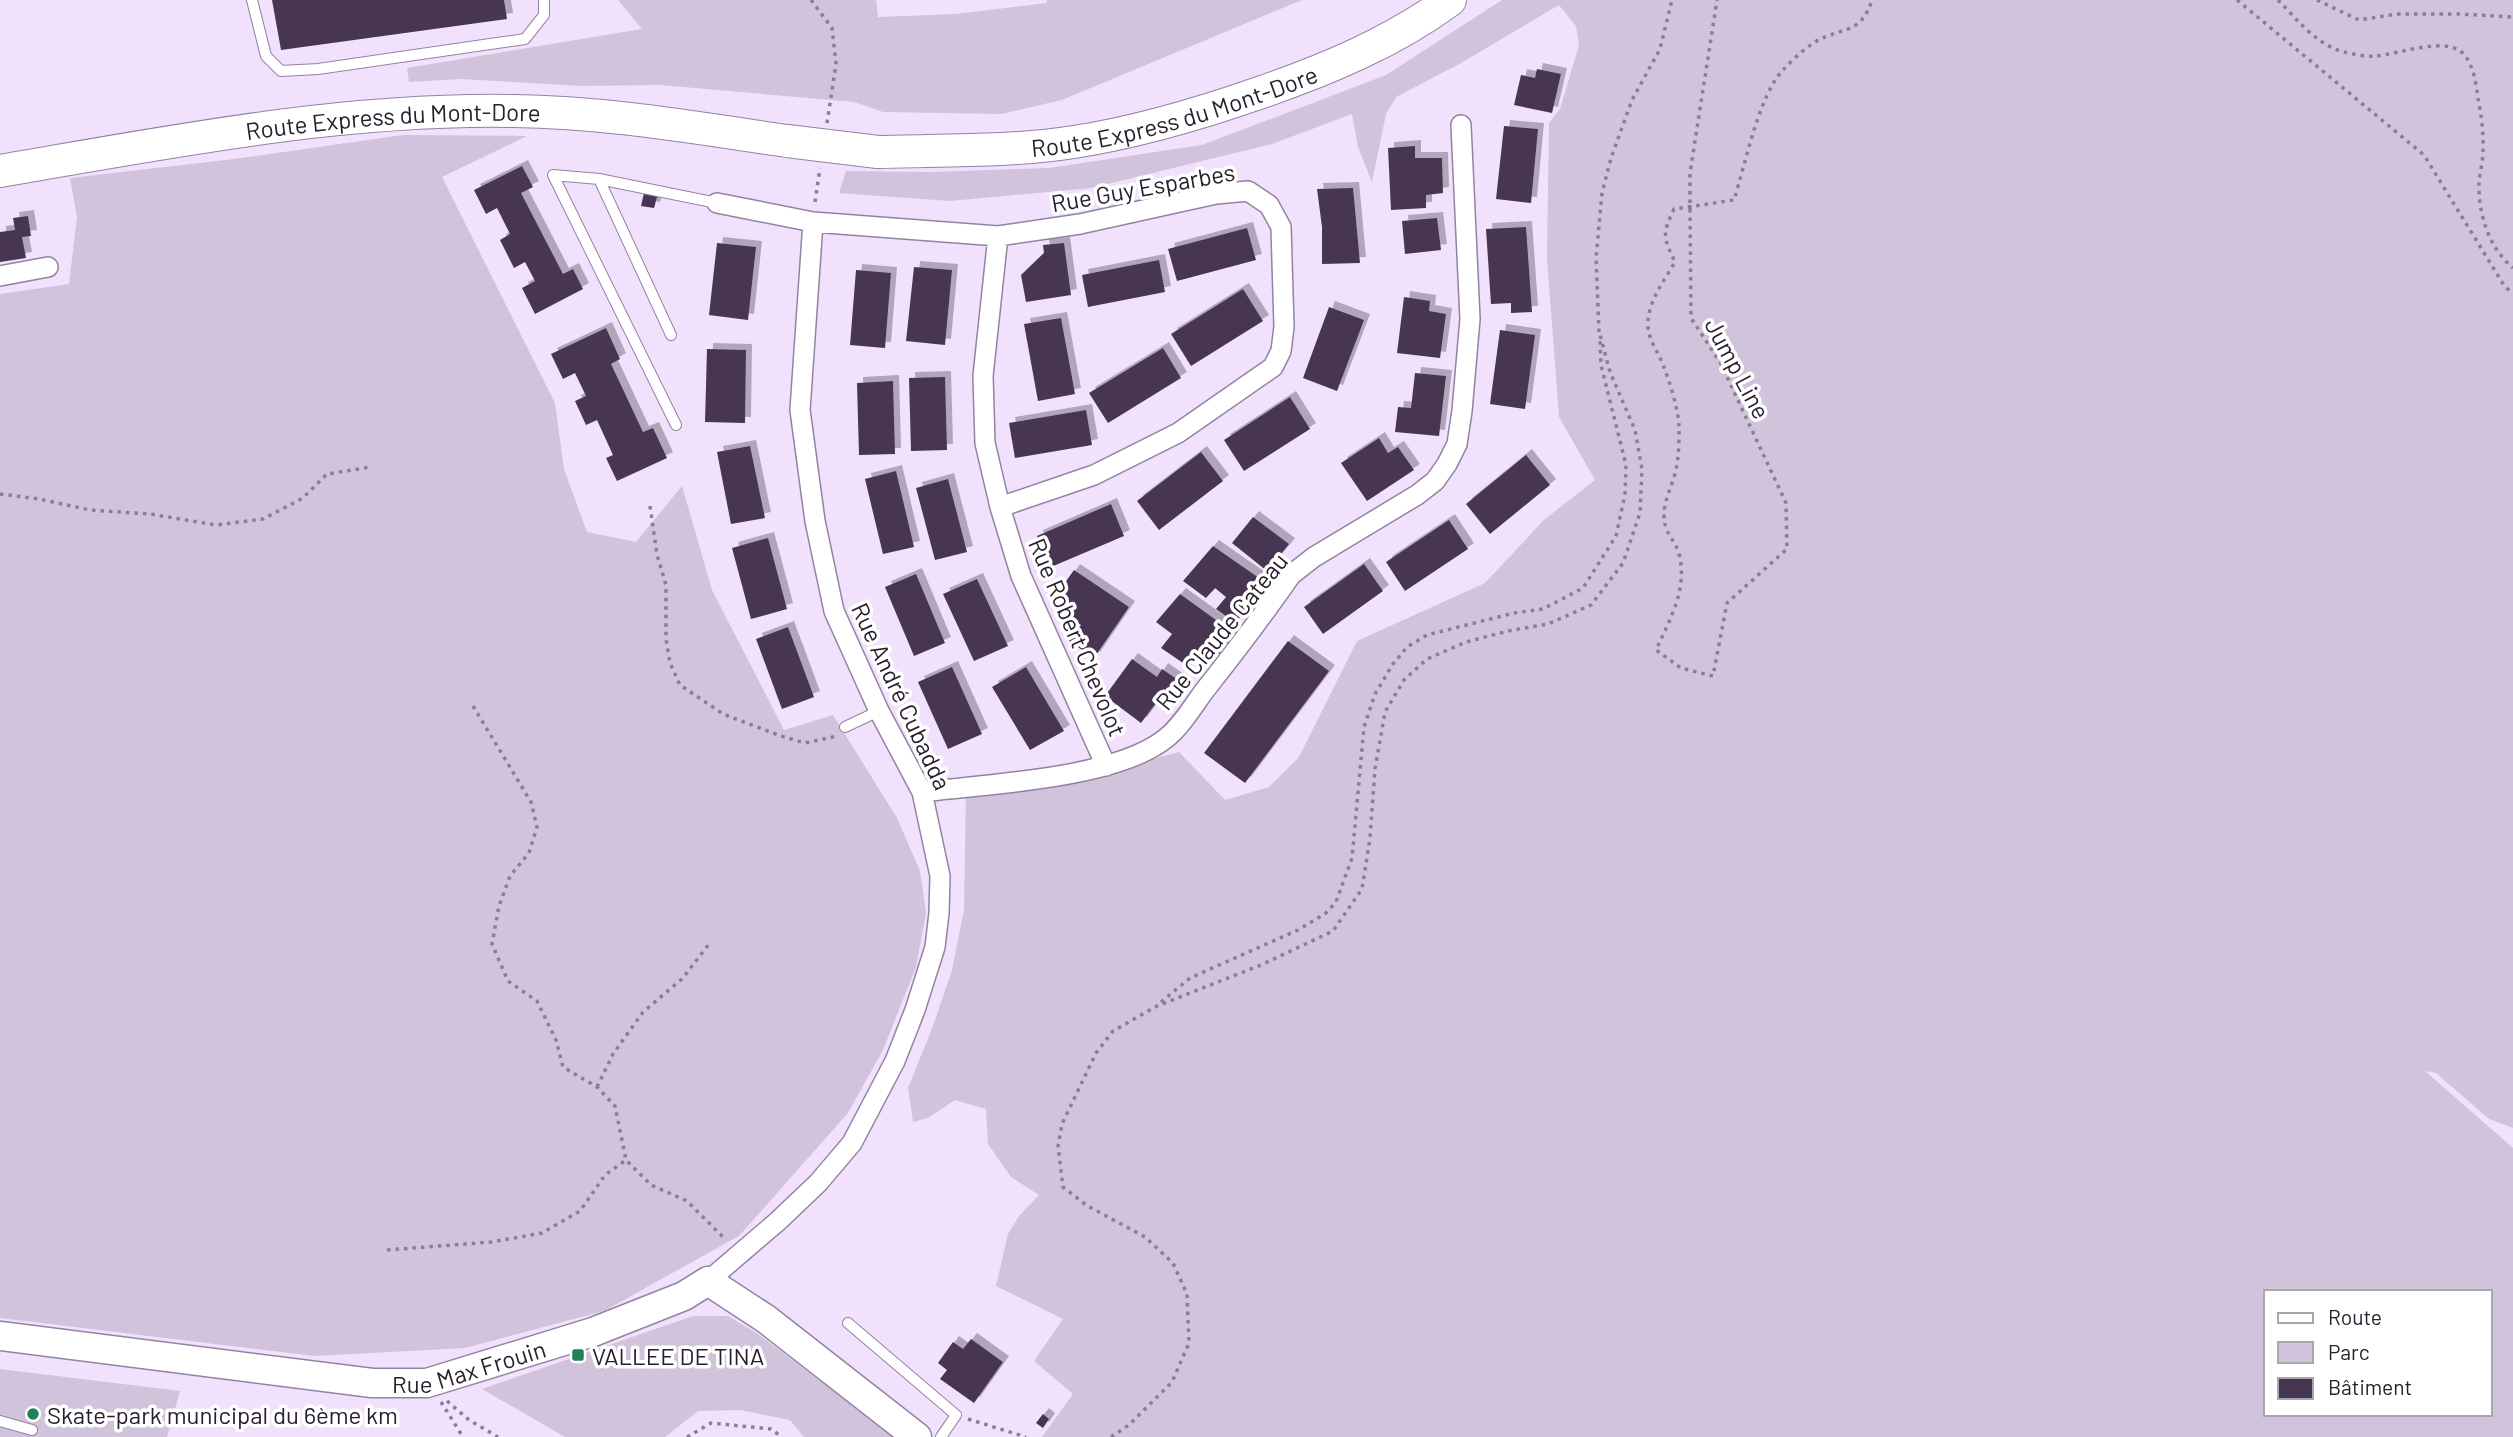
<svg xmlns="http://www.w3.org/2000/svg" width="2513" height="1437" font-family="Barlow,sans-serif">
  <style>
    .green { fill: #d1c3db; fill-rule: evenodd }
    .building { fill: #463651; filter: url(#shadow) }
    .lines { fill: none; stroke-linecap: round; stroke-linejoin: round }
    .lane-casing { stroke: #9482a1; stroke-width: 12 }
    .street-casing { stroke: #9482a1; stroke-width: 22 }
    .secondary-casing { stroke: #9482a1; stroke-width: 31 }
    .primary-casing { stroke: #9482a1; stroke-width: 34 }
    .path { stroke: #8a7f92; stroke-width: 3.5; stroke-dasharray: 3.5 5; stroke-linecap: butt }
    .lane { stroke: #fff; stroke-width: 10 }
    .street { stroke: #fff; stroke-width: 19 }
    .secondary { stroke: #fff; stroke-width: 28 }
    .primary { stroke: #fff; stroke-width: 32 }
    .primary-bridge-casing { stroke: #9482a1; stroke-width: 34; stroke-linecap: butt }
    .path-bridge { stroke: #8a7f92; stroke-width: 3.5; stroke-dasharray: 3.5 5; stroke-linecap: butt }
    .primary-bridge { stroke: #fff; stroke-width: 32 }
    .poi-dot { fill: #1f815a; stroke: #fff; stroke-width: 2.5 }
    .labels { text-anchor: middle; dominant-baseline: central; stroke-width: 7; stroke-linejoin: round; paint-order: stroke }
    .street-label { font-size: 24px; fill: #27202c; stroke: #fff }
    .poi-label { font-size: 24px; fill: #27202c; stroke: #fff; text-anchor: start }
  </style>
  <defs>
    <filter id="shadow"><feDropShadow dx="6" dy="-6" stdDeviation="0" flood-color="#0004"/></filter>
  </defs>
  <rect width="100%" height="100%" fill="#f1e1fc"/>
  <path class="green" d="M 618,0 L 876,0 L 878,17 L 956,14 L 1046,3 L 1047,0 L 1302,0 L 1062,100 L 1001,114 L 883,112 L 854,102 L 660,85 L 581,86 L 461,79 L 409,82 L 407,68 L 642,29 Z
    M 1502,0 L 2513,0 L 2513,1128 L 2489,1119 L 2436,1073 L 2425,1071 L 2513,1148 L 2513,1437 L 1042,1437 L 1073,1394 L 1034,1361 L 1063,1319 L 996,1286 L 1008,1234 L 1019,1216 L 1039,1195 L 1011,1177 L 988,1144 L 986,1109 L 955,1100 L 928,1118 L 913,1122 L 908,1088 L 933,1026 L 952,970 L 964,910 L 966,792 L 1084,777 L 1179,752 L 1225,800 L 1269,787 L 1299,757 L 1357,641 L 1485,583 L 1544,520 L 1595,480 L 1559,417 L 1547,258 L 1549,123 L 1560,109 L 1579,45 L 1576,26 L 1559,5 L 1461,63 L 1396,97 L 1386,114 L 1372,182 L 1358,147 L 1352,114 L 1272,144 L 1091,188 L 950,201 L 839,193 L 846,171 L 931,172 L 1049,168 L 1202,145 L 1386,75 ZM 2266,1292 L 2490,1292 L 2490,1414 L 2266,1414 Z
    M 403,135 L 527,136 L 442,177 L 555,403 L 564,469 L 587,532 L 636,542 L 682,486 L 712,590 L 784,730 L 833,715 L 897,818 L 920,871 L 926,913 L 916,967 L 883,1050 L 848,1113 L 739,1236 L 604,1311 L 465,1348 L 315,1356 L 0,1318 L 0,294 L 69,284 L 77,217 L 70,178 L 234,159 Z
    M 693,1316 L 728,1316 L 758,1334 L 895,1437 L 804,1437 L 790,1420 L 740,1410 L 698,1411 L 665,1437 L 565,1437 L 482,1389 Z
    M 0,1369 L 180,1391 L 167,1437 L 0,1437 Z"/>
  <path class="building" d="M 272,0 L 504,0 L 507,19 L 281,50 Z
    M 1537,69 L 1561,74 L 1552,113 L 1514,105 L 1521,75 L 1535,78 Z
    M 1504,126 L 1538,129 L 1531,203 L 1496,199 Z
    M 1415,146 L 1415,158 L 1442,158 L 1443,193 L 1426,195 L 1426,208 L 1391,210 L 1388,148 Z
    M 522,166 L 533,187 L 521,193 L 563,274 L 573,269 L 583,289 L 535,314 L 522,288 L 535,281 L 525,262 L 514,268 L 500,240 L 510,234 L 497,208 L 486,214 L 474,190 Z
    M 1353,188 L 1360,263 L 1322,264 L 1322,227 L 1317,189 Z
    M 644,193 L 657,197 L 654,208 L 641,206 Z
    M 28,216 L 31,236 L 22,237 L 26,258 L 0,262 L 0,232 L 15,230 L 13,218 Z
    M 1437,218 L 1441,250 L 1405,254 L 1402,221 Z
    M 1526,227 L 1532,312 L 1511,313 L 1511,303 L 1491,304 L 1486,229 Z
    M 1247,228 L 1256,260 L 1177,281 L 1168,249 Z
    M 717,243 L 756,247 L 748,320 L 709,315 Z
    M 1064,243 L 1071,295 L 1026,302 L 1021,275 L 1044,253 L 1043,245 Z
    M 1159,260 L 1165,292 L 1088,307 L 1082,275 Z
    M 914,267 L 952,270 L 945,345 L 906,341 Z
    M 856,270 L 891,273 L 885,348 L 850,345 Z
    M 1243,289 L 1263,321 L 1191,366 L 1171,334 Z
    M 1404,297 L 1430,301 L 1429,311 L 1446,314 L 1440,358 L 1397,353 Z
    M 1329,307 L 1364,320 L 1337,391 L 1303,378 Z
    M 1061,318 L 1075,394 L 1038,401 L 1024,324 Z
    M 606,328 L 620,359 L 611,364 L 643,432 L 653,428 L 667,458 L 617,481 L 606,458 L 613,455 L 597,420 L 586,425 L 575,401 L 586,396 L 575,373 L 563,379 L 551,354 Z
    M 1500,330 L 1535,335 L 1525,409 L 1490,404 Z
    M 1163,348 L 1181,378 L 1108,423 L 1089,393 Z
    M 707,349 L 746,350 L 745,423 L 705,422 Z
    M 1415,373 L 1446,376 L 1439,436 L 1395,432 L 1398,407 L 1411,408 Z
    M 945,377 L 947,450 L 911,451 L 909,378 Z
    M 893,381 L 895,454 L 859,455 L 857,383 Z
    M 1290,397 L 1310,429 L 1244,471 L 1224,440 Z
    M 1086,410 L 1092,445 L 1015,458 L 1009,423 Z
    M 1379,438 L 1388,453 L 1398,447 L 1414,470 L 1367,501 L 1341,463 Z
    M 750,446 L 765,518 L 731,524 L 717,452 Z
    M 1201,452 L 1223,481 L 1159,530 L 1137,501 Z
    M 1526,455 L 1550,485 L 1490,534 L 1466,504 Z
    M 896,471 L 914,547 L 883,554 L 865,479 Z
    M 948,479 L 967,552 L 935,560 L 916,488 Z
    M 1111,504 L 1124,536 L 1051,567 L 1037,536 Z
    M 1253,517 L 1289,544 L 1267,571 L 1232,543 Z
    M 1449,520 L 1468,549 L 1405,591 L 1386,562 Z
    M 768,538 L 787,609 L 751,619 L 732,548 Z
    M 1213,546 L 1259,578 L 1244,597 L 1252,603 L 1235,623 L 1216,609 L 1226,597 L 1215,588 L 1206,598 L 1183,581 Z
    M 1364,564 L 1383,591 L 1323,634 L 1304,607 Z
    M 1074,570 L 1129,607 L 1094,658 L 1069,641 L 1081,625 L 1050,604 Z
    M 916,574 L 945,643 L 914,656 L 885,587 Z
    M 977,579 L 1008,646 L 974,661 L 943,594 Z
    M 1180,594 L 1234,633 L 1219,654 L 1211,650 L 1205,659 L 1198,655 L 1189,667 L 1161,648 L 1172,634 L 1156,622 Z
    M 788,627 L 814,697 L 782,709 L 756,639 Z
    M 1288,641 L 1329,671 L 1245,783 L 1204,753 Z
    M 1132,659 L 1157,677 L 1162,669 L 1181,682 L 1174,692 L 1167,688 L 1141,723 L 1105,696 Z
    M 952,667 L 982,734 L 948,749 L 918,682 Z
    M 1026,667 L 1064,731 L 1030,750 L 992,687 Z
    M 971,1339 L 1003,1362 L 974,1403 L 940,1379 L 947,1370 L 938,1363 L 953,1342 L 963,1349 Z
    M 1043,1414 L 1049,1419 L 1043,1428 L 1036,1423 Z"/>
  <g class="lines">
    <g class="lane-casing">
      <path id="lane" d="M 252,0 L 266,56 L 281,71 L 318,69 L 525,39 L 544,15 L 544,0
        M 599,179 L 553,175 L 676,425
        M 671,335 L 599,179 L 717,203
        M 845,727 L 879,711
        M 848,1323 L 956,1415 L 941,1437
        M 0,1421 L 32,1430"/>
    </g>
    <g class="street-casing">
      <path id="street" d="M 717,203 L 813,222 L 998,236 L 1080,224 L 1216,194 L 1248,191 L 1269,205 L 1281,227 L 1284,327 L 1281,351 L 1273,367 L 1178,433 L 1094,475 L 1000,507
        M 998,236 L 983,376 L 985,443 L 1000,507 L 1021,576 L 1106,766
        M 0,276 L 48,267
        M 922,792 C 987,784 1114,779 1165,739 C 1181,727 1193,706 1205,690 C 1235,652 1264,614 1291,575 L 1314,557 L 1417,495 L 1435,481 L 1447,464 L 1457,444 L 1462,411 L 1470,319 L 1461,125
        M 708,1281 L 777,1222 L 818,1183 L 852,1143 L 895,1061 L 915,1010 L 935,947 L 939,913 L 940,876 L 922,792 L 879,711 L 834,611 L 815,521 L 800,410 L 813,222"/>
    </g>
    <g class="secondary-casing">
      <g id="secondary">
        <path id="s1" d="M 0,1336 L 372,1383 L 427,1383 L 593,1332 L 684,1296 L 708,1281 L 766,1319 L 917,1437"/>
      </g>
    </g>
    <g class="primary-casing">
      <g id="primary">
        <path id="s2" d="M 878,152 C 943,150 1010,152 1074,142 C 1138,132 1199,114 1259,93 C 1326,70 1393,42 1450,0"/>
        <path id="s3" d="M 0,171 C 169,142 342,108 514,111 C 606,112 696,128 787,141"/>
      </g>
    </g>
    <path class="path" d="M 811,0 L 832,28 L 836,64 L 827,123
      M 2237,0 L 2424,155 L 2505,287 L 2513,293
      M 2278,0 C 2297,19 2316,45 2344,52 C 2353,54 2366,57 2375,56 C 2398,55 2451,33 2466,57 C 2474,68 2476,84 2478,98 C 2481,114 2484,133 2483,151 C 2483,161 2480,172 2479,182 C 2478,214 2489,248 2513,268
      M 2317,0 L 2359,20 L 2397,14 L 2458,14 L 2513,17
      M 815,202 L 820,168
      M 1690,203 L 1690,173 L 1717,0
      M 1690,209 L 1691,318 L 1721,364 L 1786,503 L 1787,549 L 1727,603 L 1713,676 L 1681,668 L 1656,650 C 1670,619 1688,589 1679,554 C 1675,539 1664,534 1664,515 C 1664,499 1673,485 1676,469 C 1679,456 1679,440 1679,427 C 1678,407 1670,383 1663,365 C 1658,351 1648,340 1648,325 C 1647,303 1664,281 1675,262 C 1663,237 1662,234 1674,209 L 1734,200 C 1745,165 1759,95 1783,70 C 1793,59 1811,42 1825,37 C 1850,27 1862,30 1872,0
      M 1599,332 L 1596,258 L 1602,193 L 1611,158 L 1632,100 L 1660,49 L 1672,0
      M 0,494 L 39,499 L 90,510 L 150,514 L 216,525 L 263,519 L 303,498 L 327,474 L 371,467
      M 650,506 L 657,555 L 666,585 L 666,639 L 670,663 L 680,685 L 723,714 L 781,736 L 805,743 L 837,736
      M 473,706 L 531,802 L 537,827 L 529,853 L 510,876 L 499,906 L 492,944 L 508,981 L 537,1001 L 556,1040 L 563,1067 L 597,1087 L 615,1106 L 626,1160 L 651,1185 L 687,1201 L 726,1240
      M 1161,1002 L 1190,978 L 1298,930 L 1326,913 L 1336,902 L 1352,858 L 1364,727 L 1375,694 L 1393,664 L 1407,647 L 1427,635 L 1514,613 L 1543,609 L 1583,588 L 1616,536 L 1625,494 L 1626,465 L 1601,365 L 1600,340
      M 597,1087 L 613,1054 L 643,1012 L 682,979 L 709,944
      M 387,1250 L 491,1242 L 542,1233 L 580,1211 L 605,1175 L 626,1160
      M 447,1401 L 469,1420 L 498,1437
      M 441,1402 L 463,1437
      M 968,1419 L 1026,1437
      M 687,1437 L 711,1423 L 771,1429 L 782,1437
      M 1111,1437 L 1129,1425 L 1172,1382 L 1189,1343 L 1187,1294 L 1173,1263 L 1145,1237 L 1086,1205 L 1063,1187 L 1058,1146 L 1062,1124 L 1096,1053 L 1113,1031 L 1157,1006 L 1261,965 L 1333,931 L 1362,889 L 1370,838 L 1375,769 L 1385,712 L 1404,680 L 1427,659 L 1466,642 L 1508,631 L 1548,624 L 1591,605 L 1623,563 L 1640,513 L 1642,469 L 1635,430 L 1610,372 L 1599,331"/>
    <use href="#lane" class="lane"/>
    <use href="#street" class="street"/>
    <use href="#secondary" class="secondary"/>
    <use href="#primary" class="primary"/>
    <g class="primary-bridge-casing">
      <path id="primary-bridge" d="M 787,141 L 878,152"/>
    </g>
    <path class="path-bridge" d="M 1690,209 L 1690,203"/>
    <use href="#primary-bridge" class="primary-bridge"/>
  </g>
  <g class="poi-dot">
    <rect x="571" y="1348" width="14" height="14" rx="3.5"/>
    <circle cx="33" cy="1414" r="7"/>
  </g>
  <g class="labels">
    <g class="street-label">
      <text stroke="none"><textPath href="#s2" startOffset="301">Route Express du Mont-Dore</textPath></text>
      <text stroke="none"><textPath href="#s3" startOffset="397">Route Express du Mont-Dore</textPath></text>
      <text transform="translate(1143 187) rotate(-10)">Rue Guy Esparbes</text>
      <text transform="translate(1738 368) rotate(62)">Jump Line</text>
      <text transform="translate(1221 631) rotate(-51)">Rue Claude Cateau</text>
      <text transform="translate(1078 637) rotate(67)">Rue Robert Chevolot</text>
      <text transform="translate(902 696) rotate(65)">Rue André Cubadda</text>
      <text stroke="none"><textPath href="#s1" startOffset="474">Rue Max Frouin</textPath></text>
    </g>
    <g class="poi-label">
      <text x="592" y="1355">VALLEE DE TINA</text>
      <text x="47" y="1414">Skate-park municipal du 6ème km</text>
    </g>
  </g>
  <rect x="2264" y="1290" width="228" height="126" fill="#ffffff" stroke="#a9a6ab" stroke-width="2"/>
  <rect x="2278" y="1313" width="35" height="10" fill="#ffffff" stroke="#a9a6ab" stroke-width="2"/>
  <text x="2328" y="1325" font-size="21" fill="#27202c">Route</text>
  <rect x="2278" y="1342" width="35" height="21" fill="#d1c3db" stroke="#a9a6ab" stroke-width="2"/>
  <text x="2328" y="1360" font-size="21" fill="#27202c">Parc</text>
  <rect x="2278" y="1378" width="35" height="21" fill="#463651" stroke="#a9a6ab" stroke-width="2"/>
  <text x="2328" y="1395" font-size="21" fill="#27202c">Bâtiment</text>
</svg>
